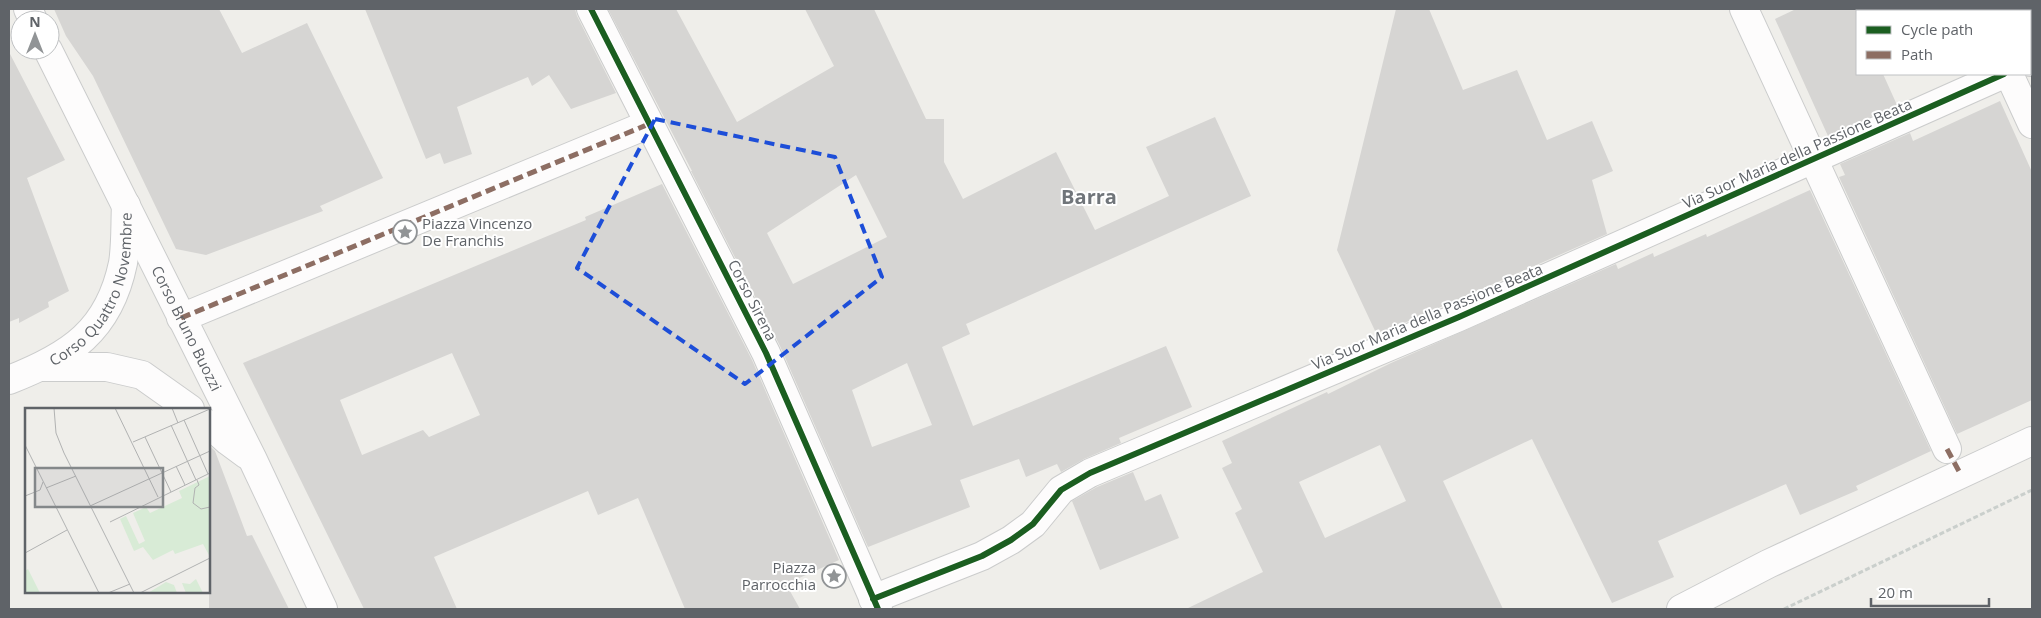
<svg xmlns="http://www.w3.org/2000/svg" width="2041" height="618" font-family="'Open Sans',sans-serif">
  <style>
    .building { fill: #d6d5d3; fill-rule: evenodd }
    .lines { fill: none; stroke-linecap: round; stroke-linejoin: round }
    .pedestrian-casing { stroke: #cbcccc; stroke-width: 30 }
    .minor-casing { stroke: #cbcccc; stroke-width: 30 }
    .path { stroke: #cacfcc; stroke-width: 3; stroke-dasharray: 5 2.5; stroke-linecap: butt }
    .pedestrian { stroke: #fdfcfc; stroke-width: 28 }
    .minor { stroke: #fdfcfc; stroke-width: 28 }
    .quiet { stroke: #8d6e63; stroke-width: 5; stroke-dasharray: 10 5; stroke-linecap: butt }
    .cycleway-casing { stroke: #fff; stroke-width: 9 }
    .cycleway { stroke: #1b5e20; stroke-width: 6 }
    .marked { fill: none; stroke: #1d4ed8; stroke-width: 4; stroke-dasharray: 10 6; stroke-linejoin: round }
    .labels { text-anchor: middle; dominant-baseline: central; stroke-width: 4; stroke-linejoin: round; paint-order: stroke }
    .street-label { font-size: 15px; fill: #5f6368; stroke: #fff }
    .poi-label { font-size: 15px; fill: #5f6368; stroke: #fff; text-anchor: start }
    .district-label { font-size: 20px; font-weight: bold; fill: #70757a; stroke: #fff }
    .inset-road { fill: none; stroke: #b1b2b2; stroke-width: 1 }
    .view { fill: #84888a; fill-opacity: 0.15; stroke: #84888a; stroke-width: 2.5 }
    .inset-edge { fill: none; stroke: #5f6368; stroke-width: 2.5 }
  </style>
  <rect width="100%" height="100%" fill="#efeeea"/>
  <path class="building" d="M 54,9 L 219,9 L 242,53 L 307,23 L 383,178 L 320,206 L 323,211 L 206,255 L 176,249 L 93,76 L 66,36 Z
    M 365,9 L 575,9 L 577,16 L 616,93 L 571,109 L 549,75 L 532,86 L 528,77 L 457,107 L 472,154 L 444,164 L 440,153 L 426,159 Z
    M 608,9 L 676,9 L 737,122 L 834,66 L 805,9 L 874,9 L 926,119 L 944,119 L 944,162 L 963,199 L 1056,152 L 1095,230 L 1169,196 L 1146,147 L 1215,117 L 1251,196 L 966,324 L 970,334 L 942,347 L 973,426 L 1166,346 L 1192,407 L 1119,438 L 1121,443 L 1084,459 L 1061,472 L 1057,464 L 1026,477 L 1019,459 L 960,480 L 970,507 L 868,547 L 780,346 L 691,171 L 692,171 ZM 856,175 L 887,237 L 793,284 L 767,233 ZM 907,363 L 932,425 L 872,447 L 852,390 Z
    M 1396,9 L 1429,9 L 1463,90 L 1517,70 L 1547,140 L 1592,121 L 1613,171 L 1592,180 L 1607,234 L 1377,335 L 1337,250 Z
    M 1796,9 L 1857,9 L 1857,74 L 1883,74 L 1897,105 L 1828,136 L 1775,19 Z
    M 9,52 L 65,160 L 27,178 L 69,291 L 48,302 L 49,307 L 19,323 L 19,318 L 9,322 Z
    M 2000,101 L 2032,172 L 2032,400 L 1957,434 L 1839,177 L 1845,175 L 1840,164 L 1910,133 L 1913,141 Z
    M 662,184 L 752,360 L 839,560 L 786,584 L 800,609 L 685,609 L 638,498 L 598,515 L 588,491 L 434,557 L 457,609 L 364,609 L 243,363 L 586,220 L 585,217 ZM 452,353 L 480,415 L 429,437 L 423,430 L 362,455 L 340,400 Z
    M 1810,190 L 1931,451 L 1856,486 L 1858,490 L 1800,515 L 1786,484 L 1658,541 L 1674,577 L 1612,603 L 1532,439 L 1443,481 L 1503,609 L 1186,609 L 1263,572 L 1235,513 L 1242,509 L 1222,468 L 1232,463 L 1222,441 L 1327,392 L 1328,394 L 1391,363 L 1616,264 L 1618,269 L 1653,253 L 1654,257 L 1706,234 L 1707,237 ZM 1380,445 L 1406,501 L 1325,538 L 1299,482 Z
    M 209,445 L 215,451 L 247,536 L 252,535 L 289,609 L 209,609 Z
    M 1133,472 L 1145,501 L 1161,494 L 1179,538 L 1100,570 L 1072,501 L 1097,487 Z"/>
  <g class="lines">
    <g class="pedestrian-casing">
      <path id="pedestrian" d="M 181,318 L 649,124"/>
    </g>
    <g class="minor-casing">
      <g id="minor">
        <path d="M 28,9 L 33,20"/>
        <path d="M 591,9 L 766,353 L 878,609"/>
        <path d="M 1744,9 L 1947,449"/>
        <path d="M 1980,9 L 1981,11"/>
        <path id="s1" d="M 48,50 L 252,458 L 323,609"/>
        <path d="M 2030,62 L 2032,61"/>
        <path d="M 2009,74 L 2032,124"/>
        <path d="M 43,367 L 107,367 L 142,375 L 190,409"/>
        <path id="s2" d="M 9,380 C 70,356 109,331 123,263 C 126,245 125,224 126,205"/>
        <path d="M 209,424 L 228,441 L 247,455"/>
        <path d="M 873,599 L 982,556 L 1011,540 L 1033,524 L 1061,490 L 1090,473 L 1459,317 L 2004,74"/>
        <path d="M 1681,609 L 1768,564 L 2032,441"/>
      </g>
    </g>
    <path class="path" d="M 1784,609 L 2032,490"/>
    <use href="#pedestrian" class="pedestrian"/>
    <use href="#minor" class="minor"/>
    <path class="quiet" d="M 181,318 L 649,124
      M 1947,449 L 1961,475"/>
    <g class="cycleway-casing">
      <path id="cycleway" d="M 591,9 L 766,353 L 878,609
        M 873,599 L 982,556 L 1011,540 L 1033,524 L 1061,490 L 1090,473 L 1459,317 L 2004,74"/>
    </g>
    <use href="#cycleway" class="cycleway"/>
  </g>
  <path class="marked" d="M 655,119 L 835,157 L 882,277 L 745,384 L 577,268 Z"/>
  <defs>
    <g id="sight-ring" transform="scale(1.25)"><circle r="9.5" fill="#fff" stroke="#919496" stroke-width="1.5"/><path d="M0-6L1.8-2.2L6-1.7L2.9 1.2L3.7 5.4L0 3.3L-3.7 5.4L-2.9 1.2L-6-1.7L-1.8-2.2Z" fill="#919496"/></g>
  </defs>
  <g fill-rule="evenodd">
    <use href="#sight-ring" x="405" y="232"/>
    <use href="#sight-ring" x="834" y="576"/>
  </g>
  <g class="labels">
    <g class="street-label">
      <text transform="translate(1797 153) rotate(-24)">Via Suor Maria della Passione Beata</text>
      <text stroke="none"><textPath href="#s2" startOffset="134">Corso Quattro Novembre</textPath></text>
      <text transform="translate(753 300) rotate(63)">Corso Sirena</text>
      <text transform="translate(1427 316) rotate(-23)">Via Suor Maria della Passione Beata</text>
      <text stroke="none"><textPath href="#s1" startOffset="311">Corso Bruno Buozzi</textPath></text>
    </g>
    <g class="poi-label">
      <text x="422" y="223">Piazza Vincenzo<tspan x="422" dy="17">De Franchis</tspan></text>
      <text x="816" y="567" text-anchor="end">Piazza<tspan x="816" dy="17">Parrocchia</tspan></text>
    </g>
    <g class="district-label">
      <text x="1089" y="196">Barra</text>
    </g>
  </g>
  <g transform="translate(25 408)">
    <rect width="185" height="185" fill="#efeeea"/>
    <path d="M 185,68 L 185,149 L 178,136 L 150,146 L 148,142 L 128,152 L 118,139 L 109,143 L 95,111 L 101,108 L 114,136 L 120,133 L 108,105 L 121,99 L 125,105 L 157,90 L 154,83 ZM 3,161 L 15,185 L 0,185 L 0,163 ZM 171,171 L 178,185 L 161,185 L 157,175 L 165,176 ZM 141,174 L 149,177 L 152,185 L 123,185 Z" fill="#d8ebd6"/>
    <path class="inset-road" d="M 29,0 L 31,25 L 39,45 L 109,185M 90,0 L 133,89M 147,0 L 153,15M 159,12 L 183,66M 146,17 L 171,72M 120,29 L 146,84M 108,34 L 185,1M 0,37 L 74,185M 151,58 L 160,77M 172,72 L 174,77 L 170,80 L 168,95 L 176,101 L 185,99M 21,80 L 51,68M 0,88 L 15,82 L 18,74M 65,98 L 185,43M 85,114 L 185,65M 0,145 L 42,122M 83,185 L 105,176M 115,185 L 185,150"/>
    <path class="view" d="M 10,60 L 138,60 L 138,99 L 10,99 Z"/>
    <rect width="185" height="185" class="inset-edge"/>
  </g>
  <rect width="2041" height="618" fill="none" stroke="#5f6368" stroke-width="20"/>
  <rect x="1856" y="10" width="175" height="65" fill="#ffffff" stroke="#bfc1c3"/>
  <rect x="1866" y="26" width="25" height="8" fill="#1b5e20" stroke="#bfc1c3"/>
  <text x="1901" y="35" font-size="15" fill="#5f6368">Cycle path</text>
  <rect x="1866" y="51" width="25" height="8" fill="#8d6e63" stroke="#bfc1c3"/>
  <text x="1901" y="60" font-size="15" fill="#5f6368">Path</text>
  <g transform="translate(35 35)"><circle r="24" fill="#ffffff" stroke="#bfc1c3"/>
  <path d="M0-4L9 19L0 12L-9 19Z" fill="#919496"/>
  <text y="-8" font-size="14" font-weight="bold" text-anchor="middle" fill="#5f6368">N</text>
  </g>
  <path d="M1871 598v8h118v-8" fill="none" stroke="#5f6368" stroke-width="2.5"/>
  <text x="1878" y="598" font-size="15" fill="#5f6368" stroke="#ffffff" stroke-width="4" paint-order="stroke">20 m</text>
</svg>
